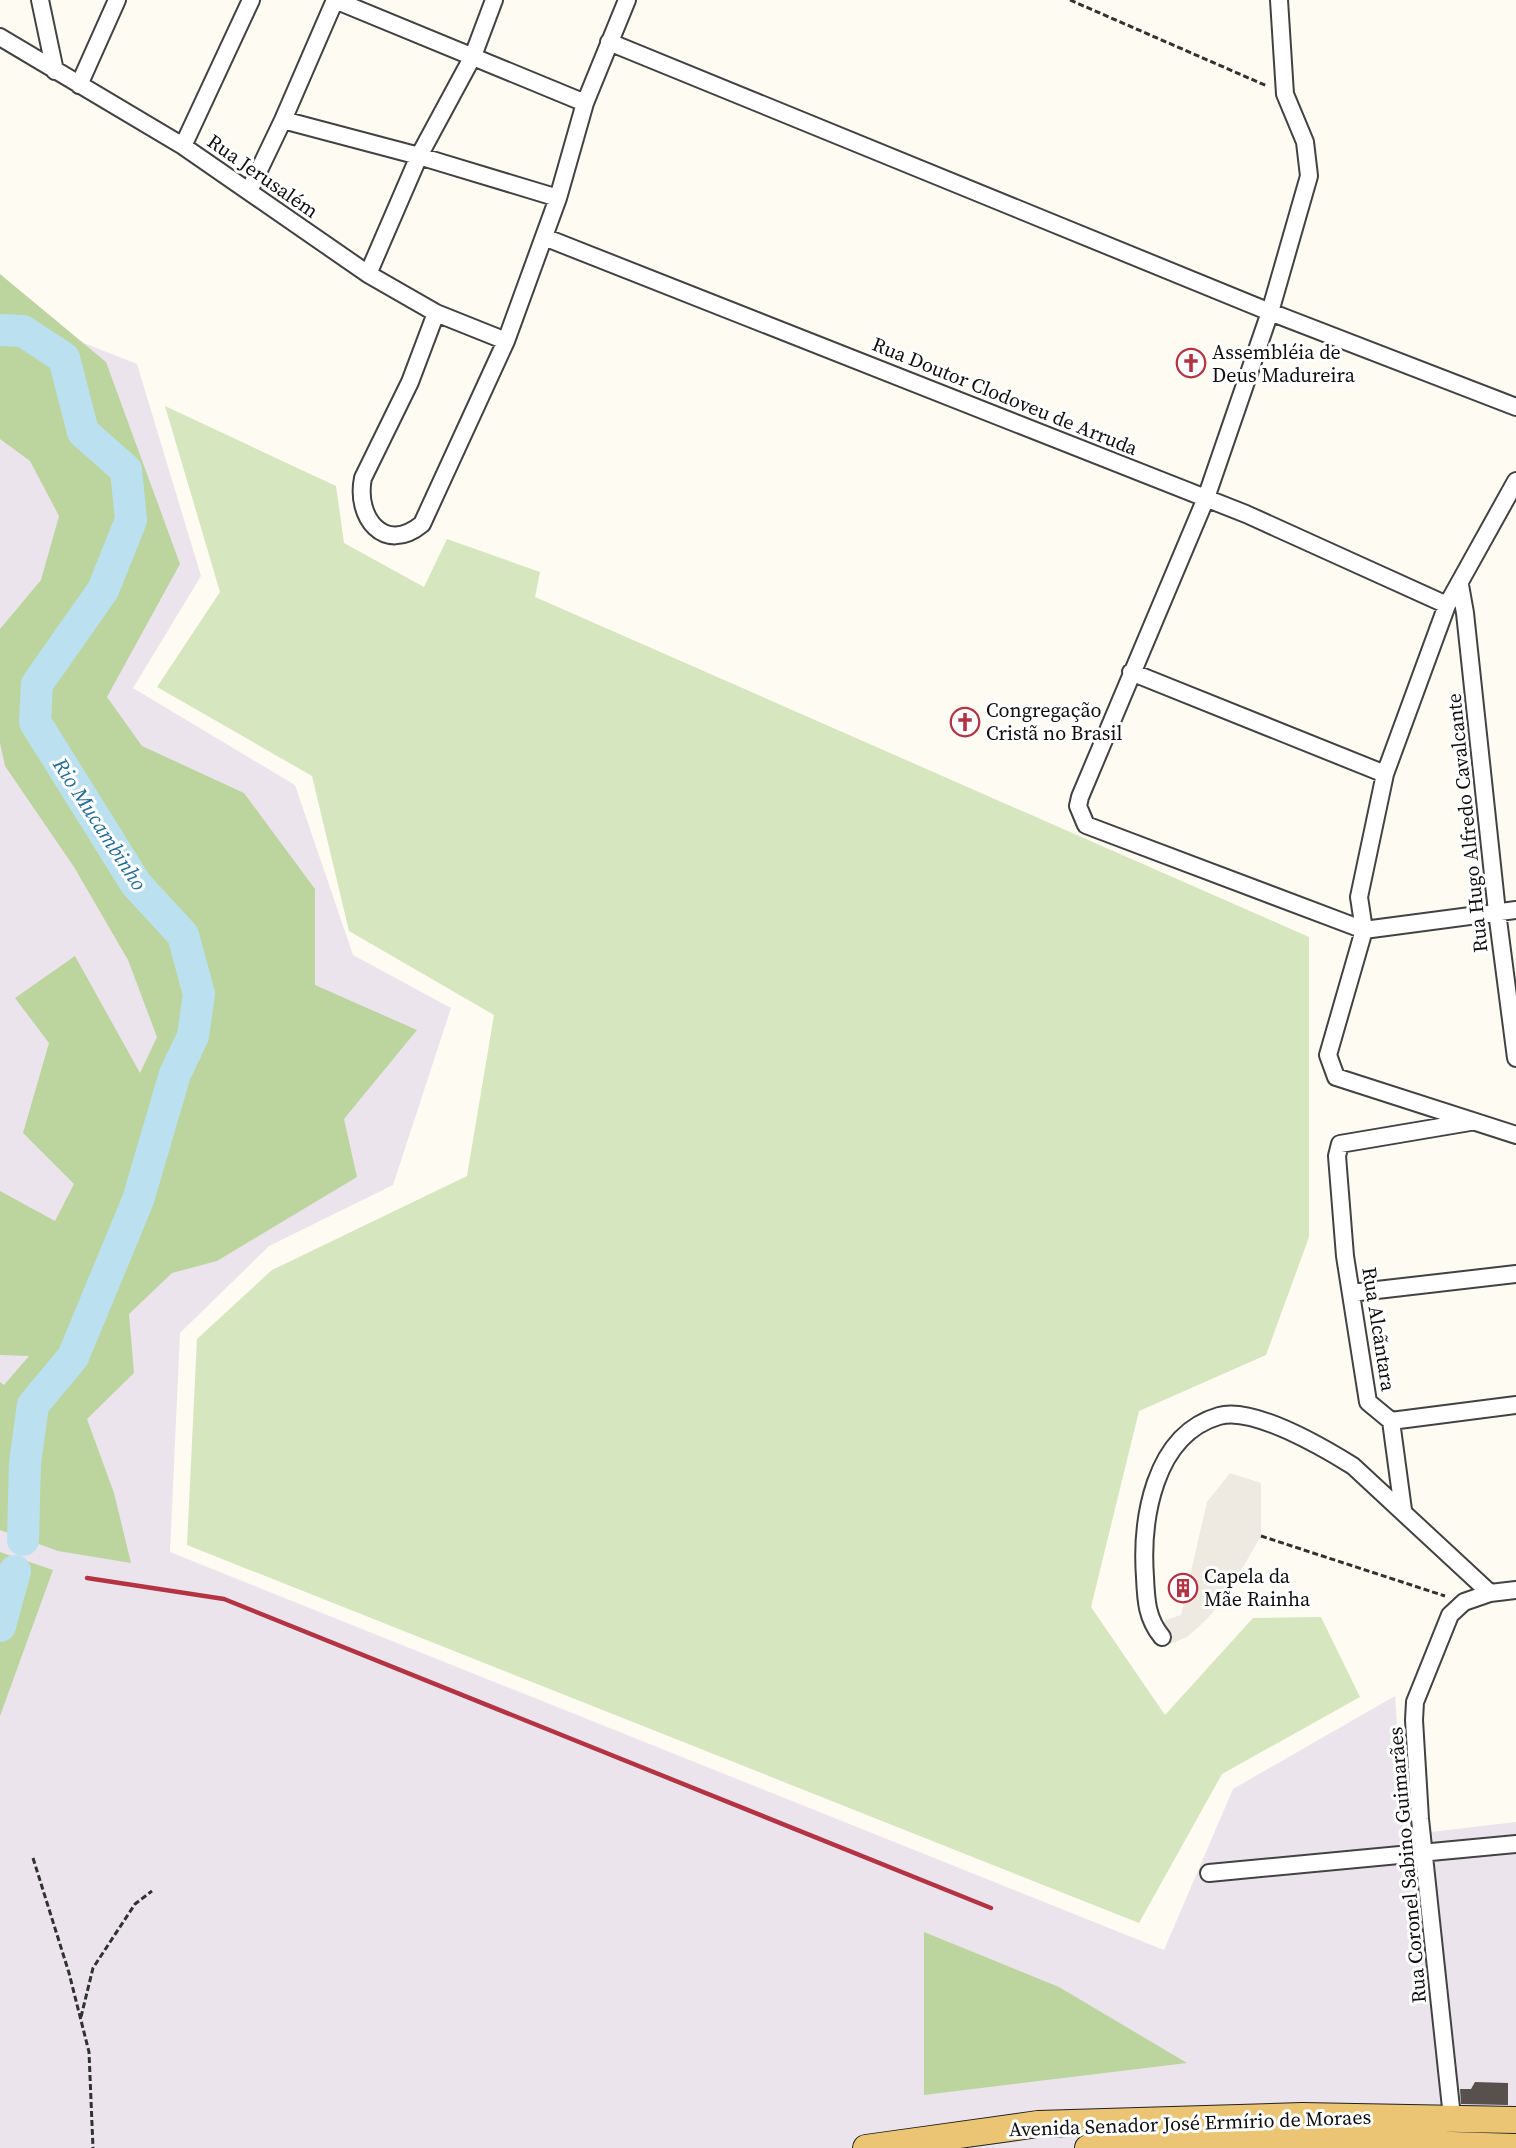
<svg xmlns="http://www.w3.org/2000/svg" width="1516" height="2148" font-family="'Source Serif 4',serif">
  <style>
    .industrial { fill: #ebe4ed }
    .green { fill: #d6e6be }
    .forest { fill: #bcd59f }
    .plaza { fill: #eeeae1 }
    .lines { fill: none; stroke-linecap: round; stroke-linejoin: round }
    .river { stroke: #bbe1f1; stroke-width: 32 }
    .building { fill: #57504c }
    .street-casing { stroke: #424242; stroke-width: 20 }
    .primary-casing { stroke: #202020; stroke-width: 28 }
    .path { stroke: #313131; stroke-width: 3; stroke-dasharray: 6 3; stroke-linecap: butt }
    .street { stroke: #fff; stroke-width: 16 }
    .primary { stroke: #ecc574; stroke-width: 26 }
    .rail { stroke: #b33343; stroke-width: 4.5 }
    .labels { text-anchor: middle; dominant-baseline: central; stroke-width: 6; stroke-linejoin: round; paint-order: stroke }
    .street-label { font-size: 20px; fill: #0f0f0f; stroke: #fff }
    .poi-label { font-size: 20px; fill: #0f0f0f; stroke: #fff; text-anchor: start }
    .water-label { font-size: 21px; font-style: italic; fill: #236d96; stroke: #fff }
  </style>
  <rect width="100%" height="100%" fill="#fefbf2"/>
  <path class="industrial" d="M 0,310 L 137,364 L 201,576 L 133,688 L 295,785 L 353,955 L 451,1008 L 393,1185 L 269,1246 L 180,1333 L 170,1552 L 1164,1950 L 1233,1789 L 1395,1696 L 1405,1835 L 1516,1822 L 1516,2111 L 1260,2148 L 0,2148 Z"/>
  <path class="green" d="M 165,406 L 336,486 L 344,543 L 424,587 L 447,539 L 540,572 L 535,597 L 1309,937 L 1309,1237 L 1266,1355 L 1139,1411 L 1091,1607 L 1165,1715 L 1253,1618 L 1321,1617 L 1360,1697 L 1222,1774 L 1139,1923 L 187,1545 L 197,1339 L 272,1270 L 467,1176 L 494,1015 L 349,931 L 312,776 L 157,687 L 220,592 Z"/>
  <path class="forest" d="M 0,274 L 106,362 L 180,564 L 107,697 L 142,746 L 244,793 L 315,889 L 315,985 L 417,1030 L 344,1119 L 357,1177 L 217,1261 L 172,1273 L 129,1314 L 134,1373 L 87,1419 L 114,1493 L 131,1563 L 58,1551 L 0,1530 L 0,1382 L 4,1385 L 29,1356 L 0,1355 L 0,1191 L 55,1221 L 74,1184 L 23,1133 L 49,1043 L 15,998 L 75,956 L 140,1073 L 157,1037 L 128,960 L 74,867 L 5,766 L 0,743 L 0,629 L 41,580 L 59,516 L 30,461 L 0,439 Z
    M 0,1552 L 53,1570 L 0,1716 Z
    M 924,1932 L 1059,1987 L 1187,2063 L 924,2095 Z"/>
  <path class="plaza" d="M 1230,1473 L 1261,1483 L 1261,1536 L 1225,1598 L 1206,1620 L 1187,1637 L 1160,1648 L 1165,1620 L 1181,1615 L 1207,1502 Z"/>
  <g class="lines">
    <path class="river" d="M 0,330 L 23,331 L 64,358 L 83,432 L 126,470 L 131,520 L 103,590 L 37,684 L 35,722 L 136,884 L 183,935 L 199,994 L 193,1036 L 175,1074 L 138,1200 L 73,1357 L 33,1405 L 25,1463 L 23,1540
      M 0,1626 L 15,1571"/>
  </g>
  <path class="building" d="M 1175,1580 L 1192,1580 L 1192,1597 L 1174,1596 Z
    M 1475,2082 L 1508,2083 L 1508,2105 L 1461,2104 L 1460,2089 L 1471,2089 Z"/>
  <g class="lines">
    <g class="street-casing">
      <path id="street" d="M 40,0 L 55,71
        M 335,0 L 585,103
        M 1279,0 L 1285,94 L 1305,142 L 1309,176 L 1270,312 L 1206,498 L 1080,797 L 1078,806 L 1086,825 L 1364,930 L 1516,910
        M 0,37 L 183,146 L 368,274 L 436,313 L 506,341
        M 609,42 L 1270,312 L 1516,407
        M 79,85 L 117,0
        M 283,120 L 419,156 L 558,198
        M 183,146 L 251,0
        M 249,191 L 283,120 L 335,0
        M 544,237 L 1246,514 L 1447,605
        M 368,274 L 419,156 L 473,56 L 494,0
        M 436,313 L 410,382 L 363,478 C 355,517 384,555 422,524 L 506,341 L 558,198 L 585,103 L 627,0
        M 1516,481 L 1447,605 L 1385,774 L 1359,897 L 1364,930 L 1328,1055 L 1336,1077 L 1516,1135
        M 1460,585 L 1465,613 L 1497,912 L 1516,1058
        M 1131,672 L 1385,774
        M 1351,1293 L 1516,1274
        M 1391,1421 L 1516,1405
        M 1403,1510 L 1391,1421 L 1368,1402 L 1345,1256 L 1337,1156 L 1340,1144 L 1470,1122
        M 1162,1637 C 1147,1619 1146,1601 1145,1577 C 1141,1521 1153,1435 1219,1416 C 1253,1406 1324,1448 1353,1466 L 1490,1593
        M 1209,1873 L 1516,1844
        M 1452,2117 L 1420,1819 L 1414,1720 L 1415,1702 L 1450,1615 L 1464,1602 L 1490,1593 L 1516,1590"/>
    </g>
    <g class="primary-casing">
      <path id="primary" d="M 866,2148 L 1038,2124 L 1302,2116 L 1516,2120
        M 1088,2148 L 1294,2140 L 1516,2147"/>
    </g>
    <path class="path" d="M 1070,0 L 1267,86
      M 1261,1536 L 1445,1596
      M 33,1858 L 69,1973 L 89,2052 L 93,2148
      M 81,2017 L 93,1968 L 135,1904 L 152,1891"/>
    <use href="#street" class="street"/>
    <use href="#primary" class="primary"/>
    <path class="rail" d="M 87,1578 L 224,1599 L 991,1908"/>
  </g>
  <defs>
    <g id="church-ring" transform="scale(1.5)"><circle r="9.5" fill="#fff" stroke="#b33343" stroke-width="1.5"/><path d="M-1.2-6h2.4v3.5h3.3v2.4h-3.3V6h-2.4V-.1h-3.3v-2.4h3.3Z" fill="#b33343"/></g>
    <g id="building-ring" transform="scale(1.5)"><circle r="9.5" fill="#fff" stroke="#b33343" stroke-width="1.5"/><path d="M-4-6H4V6H1V3H-1V6H-4ZM-2.5-4.3h1.7v1.8h-1.7ZM.8-4.3h1.7v1.8H.8ZM-2.5-1h1.7V.8h-1.7ZM.8-1h1.7V.8H.8Z" fill="#b33343"/></g>
  </defs>
  <g fill-rule="evenodd">
    <use href="#church-ring" x="1191" y="363"/>
    <use href="#church-ring" x="965" y="722"/>
    <use href="#building-ring" x="1183" y="1588"/>
  </g>
  <g class="labels">
    <g class="street-label">
      <text transform="translate(263 176) rotate(35)">Rua Jerusalém</text>
      <text transform="translate(1005 396) rotate(22)">Rua Doutor Clodoveu de Arruda</text>
      <text transform="translate(1467 823) rotate(-96)">Rua Hugo Alfredo Cavalcante</text>
      <text transform="translate(1379 1329) rotate(81)">Rua Alcãntara</text>
      <text transform="translate(1407 1865) rotate(-95)">Rua Coronel Sabino Guimarães</text>
      <text transform="translate(1190 2123) rotate(-2)">Avenida Senador José Ermírio de Moraes</text>
    </g>
    <g class="poi-label">
      <text x="1212" y="352">Assembléia de<tspan x="1212" dy="23">Deus Madureira</tspan></text>
      <text x="986" y="710">Congregação<tspan x="986" dy="23">Cristã no Brasil</tspan></text>
      <text x="1204" y="1576">Capela da<tspan x="1204" dy="23">Mãe Rainha</tspan></text>
    </g>
    <g class="water-label">
      <text transform="translate(100 824) rotate(57)">Rio Mucambinho</text>
    </g>
  </g>
</svg>
